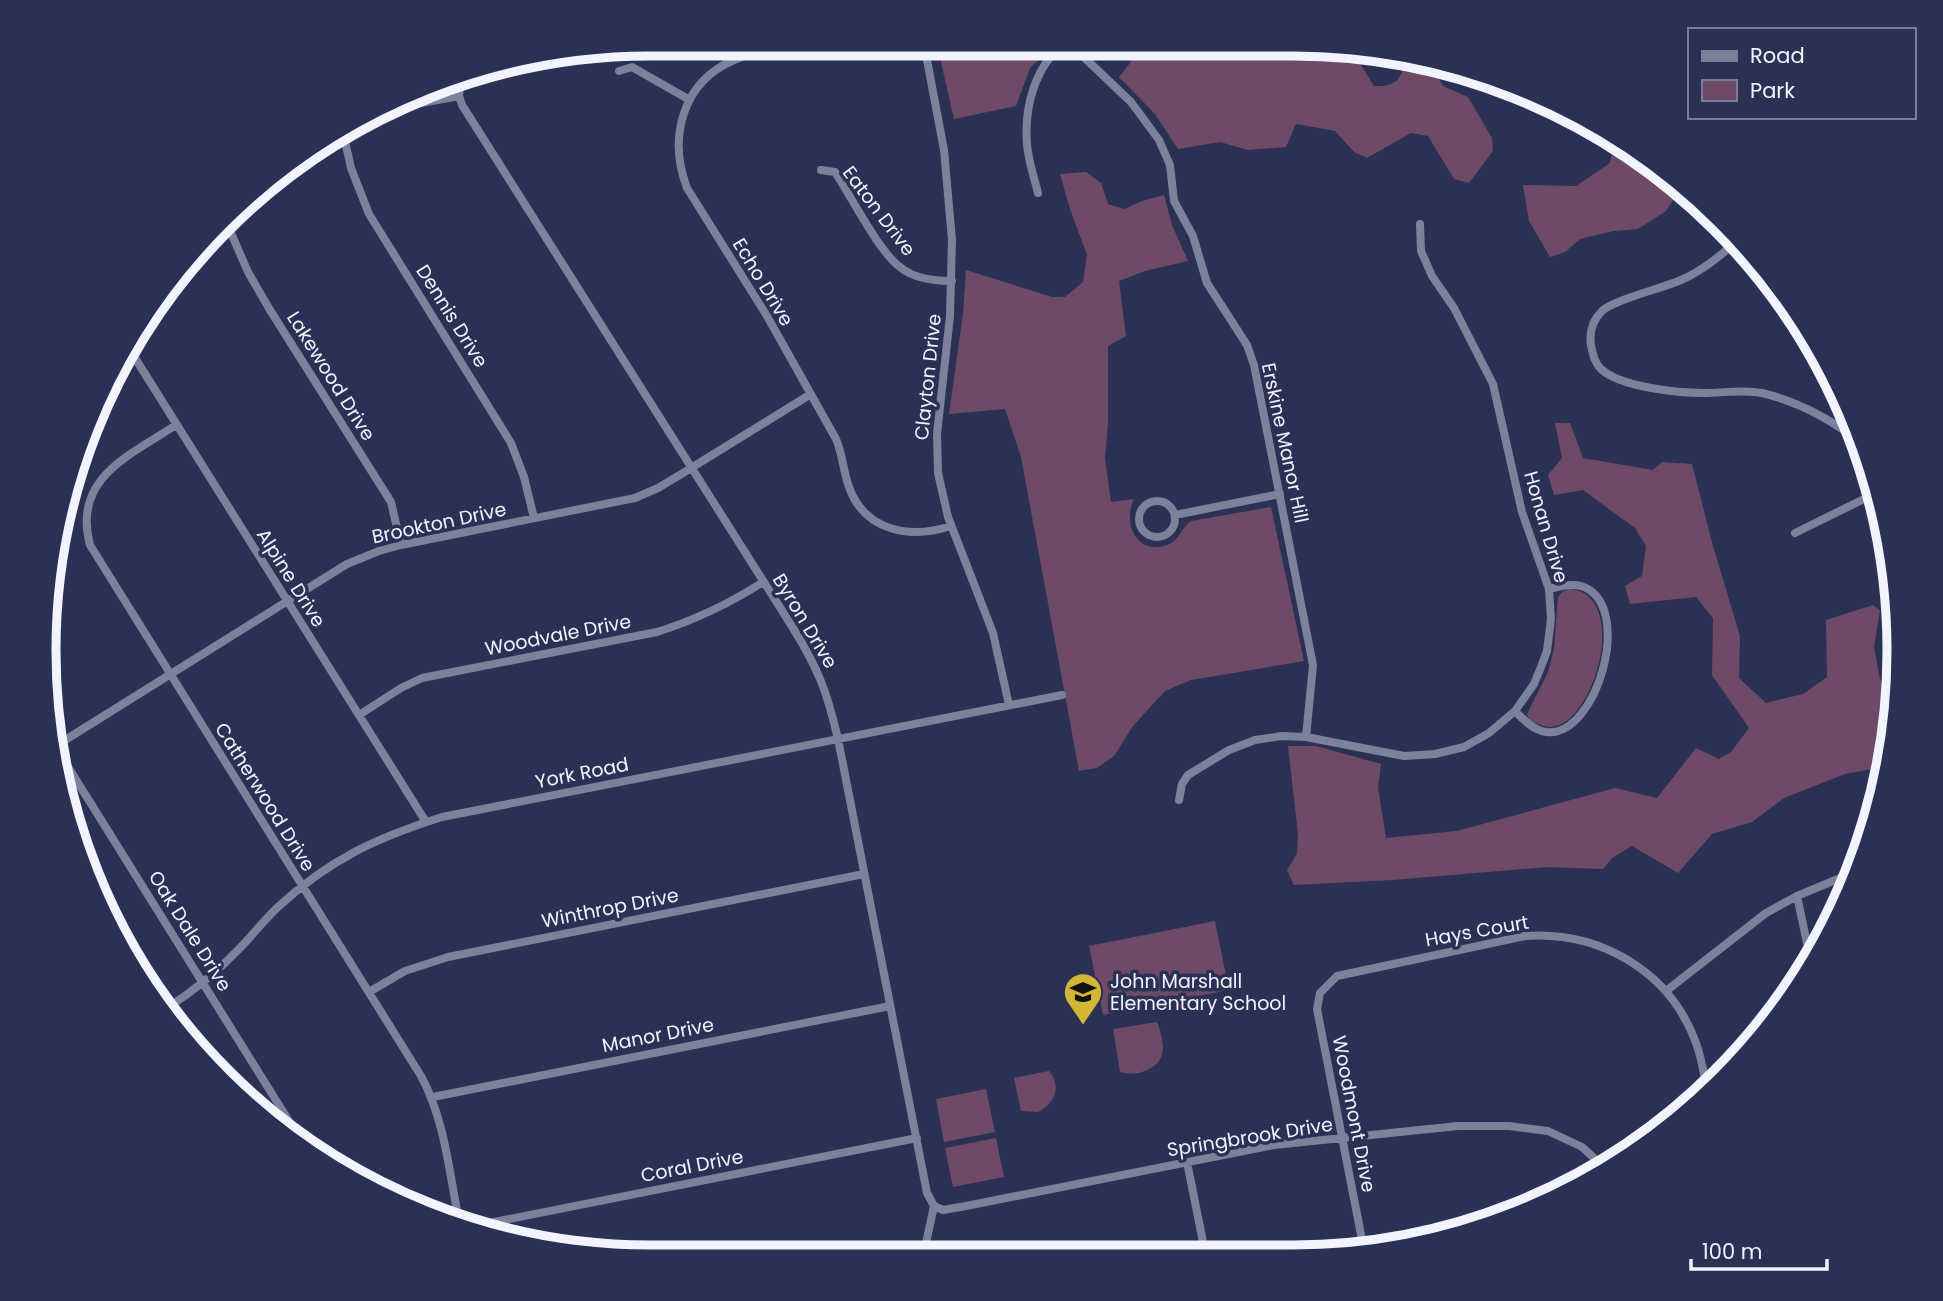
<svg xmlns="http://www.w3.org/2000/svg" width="1943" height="1301" font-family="Poppins,sans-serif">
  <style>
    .green { fill: #6f4a67 }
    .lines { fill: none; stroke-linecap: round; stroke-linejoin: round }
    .minor { stroke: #7c829b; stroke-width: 8 }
    .labels { text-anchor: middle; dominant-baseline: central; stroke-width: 7; stroke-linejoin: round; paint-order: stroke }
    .street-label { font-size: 19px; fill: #f1f4fd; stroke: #2b3155 }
    .poi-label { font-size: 19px; fill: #f1f4fd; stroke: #2b3155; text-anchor: start }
    .rim { fill: none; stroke: #f1f4fd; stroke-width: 9 }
  </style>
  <rect width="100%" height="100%" fill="#2b3155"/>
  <path class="green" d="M 966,44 L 1055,44 L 1030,68 L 1016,106 L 954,119 L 938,49 Z
    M 1145,44 L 1303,45 C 1317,57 1337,60 1356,57 L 1374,86 C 1398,87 1403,78 1405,55 L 1430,62 L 1443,86 L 1468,97 L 1492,138 L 1493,151 L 1469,183 L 1454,179 L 1428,136 L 1411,133 L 1367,158 L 1354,152 L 1335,131 L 1296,124 L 1286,147 L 1248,150 L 1220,142 L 1178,149 L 1155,114 L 1119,77 Z
    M 1614,144 L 1679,191 L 1666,211 L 1638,229 L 1614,231 L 1580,239 L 1565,252 L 1550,257 L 1529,221 L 1523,185 L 1576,186 L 1610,163 Z
    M 1086,172 L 1101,183 L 1108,204 L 1124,209 L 1142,201 L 1164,195 L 1172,225 L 1188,261 L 1145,271 L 1119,281 L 1126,336 L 1108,346 L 1108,422 L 1105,459 L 1111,502 L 1134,499 C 1122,523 1137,556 1167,545 C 1179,541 1181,528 1191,521 L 1271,507 L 1304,661 L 1191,680 L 1165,691 L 1133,726 L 1114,756 L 1097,768 L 1079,771 L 1021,457 L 1005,409 L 949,414 L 963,314 L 966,270 L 1052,297 L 1065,297 L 1083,282 L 1087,255 L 1070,209 L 1060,174 Z
    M 1555,423 L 1570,423 L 1583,458 L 1653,470 L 1662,462 L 1692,464 L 1713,546 L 1740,636 L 1739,678 L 1766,703 L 1803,694 L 1827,677 L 1826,620 L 1873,605 L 1880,610 L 1874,647 L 1880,679 L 1894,706 L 1888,766 L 1845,774 L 1784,798 L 1752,822 L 1712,834 L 1678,873 L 1632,846 L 1612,858 L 1603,869 L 1548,867 L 1392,880 L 1294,885 L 1287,870 L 1297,854 L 1298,834 L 1288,746 L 1316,746 L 1381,764 L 1378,787 L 1386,838 L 1457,831 L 1615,788 L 1657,798 L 1696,748 L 1719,759 L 1731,752 L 1749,728 L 1712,675 L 1713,618 L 1696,597 L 1630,604 L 1625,586 L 1642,576 L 1646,546 L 1635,528 L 1583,490 L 1554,495 L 1548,475 L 1562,458 Z
    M 1570,589 C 1630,594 1596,724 1551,727 C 1544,727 1536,723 1530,721 L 1527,714 L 1548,672 L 1554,649 L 1558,597 L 1562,592 Z
    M 1215,921 L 1229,990 L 1103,1015 L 1089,946 Z
    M 1157,1022 C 1165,1044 1169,1063 1142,1072 C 1135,1074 1128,1074 1120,1072 L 1113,1029 Z
    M 1049,1071 C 1062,1086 1055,1104 1038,1112 L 1021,1111 L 1014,1078 Z
    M 986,1089 L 995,1132 L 944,1142 L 936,1099 Z
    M 996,1138 L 1004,1177 L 953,1187 L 945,1148 Z"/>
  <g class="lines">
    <path class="minor" d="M 803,44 C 780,48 756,50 734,60 C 682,82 668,138 687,188 L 767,316 L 836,439 C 843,455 843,471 849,487 C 865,532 911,539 951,526
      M 924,44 L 944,150 L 952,240 L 950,316 L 937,434 L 938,473 L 948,517 L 993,633 L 1009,705
      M 1070,44 L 1131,102 L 1159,140 L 1170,165 L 1174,201 L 1193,236 L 1207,283 L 1247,345 L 1254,365 L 1313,665 L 1306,737
      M 619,71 L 632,67 L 688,99
      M 461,75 L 459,96 L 462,105 L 793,628 C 819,670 827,692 838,739 L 927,1193 L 934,1206 L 923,1257
      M 389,109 L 459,96
      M 343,132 L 351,168 L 369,214 L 511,443 L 524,477 L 534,518
      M 821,170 L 835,172 C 851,196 879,252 900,267 C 914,279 935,281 952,281
      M 1038,193 C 1034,177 1028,160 1027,144 C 1024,107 1035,66 1064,44
      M 228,226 L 248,272 L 270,310 L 391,502 L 401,545
      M 1737,241 C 1720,256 1702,271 1681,280 C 1663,288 1613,300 1602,311 C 1592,321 1589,332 1591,345 C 1593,354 1594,362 1601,369 C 1620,387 1678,393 1704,393 C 1723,393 1743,389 1762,393 C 1800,402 1831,419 1861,443
      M 1789,315 L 1798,315
      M 130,350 L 426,822
      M 176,425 C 129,456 72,478 90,545 L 421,1076 C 445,1120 449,1172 459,1221
      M1139 519a18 18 0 1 1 36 0a18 18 0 1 1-36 0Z
      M 1175,515 L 1280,494
      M 1795,533 L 1876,493
      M 1515,711 C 1524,720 1533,730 1546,732 C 1597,739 1636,603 1581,586 C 1570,583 1559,587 1549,589
      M 359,715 L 401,688 L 422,678 L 657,632 C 695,620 729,604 763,582
      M 55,746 L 297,1134
      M 54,747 L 347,564 L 379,551 L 401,545 L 635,498 L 658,488 L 683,473 L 811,394
      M 1179,800 L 1182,784 L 1188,775 L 1229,750 L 1255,740 L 1282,736 L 1306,737 L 1404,756 L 1435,754 L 1464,747 L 1489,733 L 1515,711 L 1534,684 L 1541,667 L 1547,651 L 1551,619 L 1549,589 L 1522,512 L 1493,384 L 1454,308 L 1432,276 L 1421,251 L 1420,224
      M 1797,896 L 1811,962
      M 1666,991 L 1766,913 L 1797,896 L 1857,871
      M 369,992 L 405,971 L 448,957 L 864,874
      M 167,1008 C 192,992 217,972 238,950 C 252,936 264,920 278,907 C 330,859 376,838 442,817 L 1062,695
      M 433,1097 L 890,1006
      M 1187,1162 L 1206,1257
      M 934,1206 L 943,1210 L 966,1206 L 1274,1145 L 1458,1126 L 1509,1126 L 1548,1131 L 1582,1147 L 1605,1168
      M 474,1226 L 917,1138
      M 1364,1250 L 1317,1009 L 1320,993 L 1337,976 L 1525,936 C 1600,931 1670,971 1696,1043 C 1702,1059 1704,1075 1707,1091"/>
  </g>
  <defs>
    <g id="school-pin" transform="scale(2.0125)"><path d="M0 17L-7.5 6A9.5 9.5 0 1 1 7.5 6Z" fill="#d4b635" stroke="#2b3155"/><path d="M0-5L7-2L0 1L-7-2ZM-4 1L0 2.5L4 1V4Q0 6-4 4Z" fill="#111"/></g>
  </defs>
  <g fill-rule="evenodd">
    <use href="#school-pin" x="1083" y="992"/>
  </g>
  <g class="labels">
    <g class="street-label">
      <text transform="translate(879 211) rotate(53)">Eaton Drive</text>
      <text transform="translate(763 282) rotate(59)">Echo Drive</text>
      <text transform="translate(452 316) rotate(58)">Dennis Drive</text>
      <text transform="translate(331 376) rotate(58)">Lakewood Drive</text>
      <text transform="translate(928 377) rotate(-84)">Clayton Drive</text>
      <text transform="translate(1285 443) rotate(78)">Erskine Manor Hill</text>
      <text transform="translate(439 523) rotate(-12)">Brookton Drive</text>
      <text transform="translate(1546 527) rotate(74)">Honan Drive</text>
      <text transform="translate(291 578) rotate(58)">Alpine Drive</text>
      <text transform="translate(805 621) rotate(59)">Byron Drive</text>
      <text transform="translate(558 635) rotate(-11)">Woodvale Drive</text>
      <text transform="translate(582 773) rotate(-11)">York Road</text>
      <text transform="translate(265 797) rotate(58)">Catherwood Drive</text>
      <text transform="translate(610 908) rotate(-11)">Winthrop Drive</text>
      <text transform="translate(190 931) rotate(58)">Oak Dale Drive</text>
      <text transform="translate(1477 931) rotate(-10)">Hays Court</text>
      <text transform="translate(658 1035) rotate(-11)">Manor Drive</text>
      <text transform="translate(1354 1114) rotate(79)">Woodmont Drive</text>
      <text transform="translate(1250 1137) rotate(-9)">Springbrook Drive</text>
      <text transform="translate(692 1166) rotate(-11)">Coral Drive</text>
    </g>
    <g class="poi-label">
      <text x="1110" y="981">John Marshall<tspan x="1110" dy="22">Elementary School</tspan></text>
    </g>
  </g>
  <path d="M0 0H1943V1301H0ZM650 56H1293A594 594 0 0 1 1887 650V651A594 594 0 0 1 1293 1245H650A594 594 0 0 1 56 651V650A594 594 0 0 1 650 56Z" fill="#2b3155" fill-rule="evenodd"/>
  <path class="rim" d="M650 56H1293A594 594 0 0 1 1887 650V651A594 594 0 0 1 1293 1245H650A594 594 0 0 1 56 651V650A594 594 0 0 1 650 56Z"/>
  <rect x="1688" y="28" width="228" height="91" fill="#2b3155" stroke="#7a7f98" stroke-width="2"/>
  <rect x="1702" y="51" width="35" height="10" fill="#7c829b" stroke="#7a7f98" stroke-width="2"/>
  <text x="1750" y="63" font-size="21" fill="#f1f4fd">Road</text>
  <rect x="1702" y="80" width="35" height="21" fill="#6f4a67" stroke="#7a7f98" stroke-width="2"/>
  <text x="1750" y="98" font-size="21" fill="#f1f4fd">Park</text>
  <path d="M1691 1259v10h136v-10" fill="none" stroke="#f1f4fd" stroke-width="3.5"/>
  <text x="1702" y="1259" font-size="21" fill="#f1f4fd" stroke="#2b3155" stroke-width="5" paint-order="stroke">100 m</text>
</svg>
